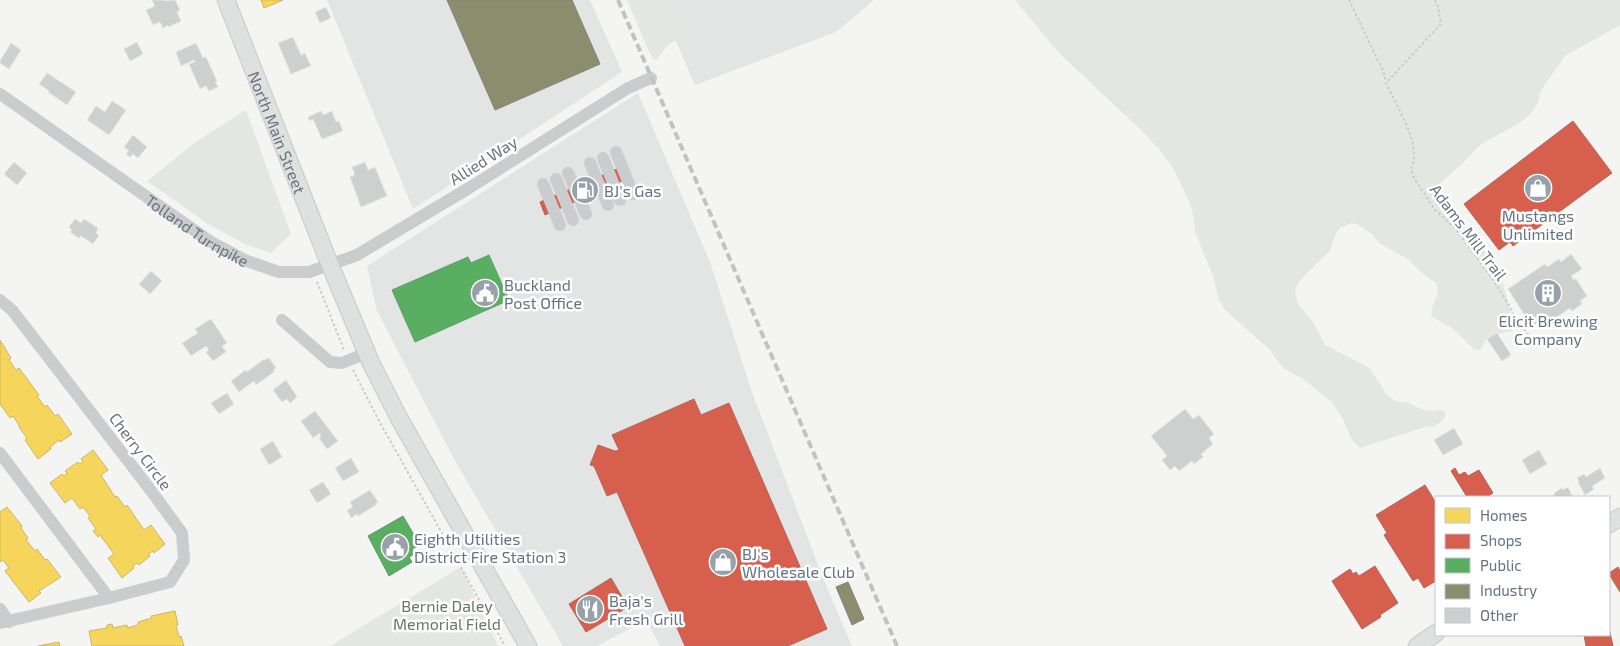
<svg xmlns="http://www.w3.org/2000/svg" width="1620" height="646" font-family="'Exo 2',sans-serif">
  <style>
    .built { fill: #e3e4e4 }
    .green { fill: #e4e7e1 }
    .homes { fill: #f6d55c; stroke: #cab867 }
    .shops { fill: #d6604d; stroke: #b4665d }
    .public { fill: #5aae61; stroke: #5d9d6b }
    .industry { fill: #8c8c6e; stroke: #808574 }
    .building { fill: #cecfcf; stroke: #e4e4e2 }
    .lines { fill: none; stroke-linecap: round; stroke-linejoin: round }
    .major-casing { stroke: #d0d1d1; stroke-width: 19 }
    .path { stroke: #c9cac9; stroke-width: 2; stroke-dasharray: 2.5 2.5; stroke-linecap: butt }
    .minor { stroke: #cacccd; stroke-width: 12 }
    .major { stroke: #dfe0e0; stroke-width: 16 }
    .rail { stroke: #c1c2c3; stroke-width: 4; stroke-dasharray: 8 4; stroke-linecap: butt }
    .labels { text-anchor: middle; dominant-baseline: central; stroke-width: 5; stroke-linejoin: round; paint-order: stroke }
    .street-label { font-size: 16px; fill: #657482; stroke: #fff }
    .poi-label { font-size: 16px; fill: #657482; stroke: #fff; text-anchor: start }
    .park-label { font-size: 16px; fill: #677964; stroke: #fff }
  </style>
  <rect width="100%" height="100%" fill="#f4f4f3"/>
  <path class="built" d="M 327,0 L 590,0 L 622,72 L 413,209 Z
    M 658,0 L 874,0 L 836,32 L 695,85 Z
    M 638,93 L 710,262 L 752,392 L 825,583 L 852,646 L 660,646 L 646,620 L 597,646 L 563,646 L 454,459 L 377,311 L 367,266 Z"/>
  <path class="green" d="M 627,0 L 666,0 C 672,12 681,26 677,40 L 669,44 L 656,60 L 653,59 L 650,54 Z
    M 1015,0 L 1620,0 L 1620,25 L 1565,56 L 1540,92 C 1539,123 1497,131 1478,147 C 1474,150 1471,155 1467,159 C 1457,169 1446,177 1436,188 L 1496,261 L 1489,263 L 1502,280 L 1513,322 L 1512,331 L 1497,334 L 1486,340 L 1480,350 L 1474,349 L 1452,328 L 1431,316 C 1431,303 1441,296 1436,283 L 1422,273 L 1409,260 L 1379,243 L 1372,234 L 1357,224 L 1351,223 L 1340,228 L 1336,233 L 1330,251 L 1304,276 L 1297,286 L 1295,292 L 1298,304 L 1314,323 L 1325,345 L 1370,368 L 1386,394 L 1391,398 L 1396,401 L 1408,403 L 1424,410 L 1430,411 L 1442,410 L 1446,414 L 1443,420 L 1434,427 L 1428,426 L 1360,448 L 1352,440 L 1343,419 L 1331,401 L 1303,379 L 1283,368 L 1269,349 L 1225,310 L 1219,300 L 1213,276 L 1196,234 L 1192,210 L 1188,199 L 1173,168 L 1159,149 L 1142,131 L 1058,52 Z
    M 246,110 L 291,234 L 271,253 L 245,244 L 208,224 L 147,181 L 197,141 Z
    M 461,567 L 498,646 L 330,646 Z"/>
  <path class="homes" d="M 261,0 L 283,0 L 264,8 Z
    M 0,340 L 11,358 L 9,360 L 16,370 L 19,368 L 39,395 L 37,396 L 45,407 L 47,405 L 55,416 L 58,414 L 72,434 L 60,442 L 59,440 L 50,447 L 51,449 L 38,459 L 25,440 L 27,438 L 19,427 L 19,425 L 13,416 L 10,418 L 0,404 Z
    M 93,450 L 108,470 L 101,475 L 115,497 L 117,496 L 125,507 L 127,505 L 144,530 L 151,525 L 165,544 L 154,553 L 153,551 L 148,554 L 150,556 L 139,565 L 137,563 L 133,566 L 134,568 L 122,578 L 108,558 L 114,554 L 100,535 L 98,537 L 93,531 L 96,529 L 88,518 L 90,516 L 83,507 L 80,509 L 72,498 L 65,503 L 50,483 L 62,474 L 64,476 L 67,473 L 65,471 L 78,462 L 80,464 L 83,462 L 81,459 Z
    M 7,507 L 22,526 L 21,528 L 28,538 L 26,540 L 35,551 L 37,549 L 45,560 L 47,559 L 61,577 L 39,591 L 41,593 L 29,602 L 5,571 L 9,568 L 3,560 L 0,562 L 0,512 Z
    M 175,611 L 178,625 L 176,625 L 179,637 L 181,636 L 184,646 L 92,646 L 89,631 L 107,628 L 107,625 L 112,624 L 113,628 L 127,625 L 127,628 L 138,625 L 138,622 L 152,618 L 151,616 Z
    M 59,642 L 60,646 L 38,646 Z"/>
  <path class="shops" d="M 1573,121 L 1612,173 L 1513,246 L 1510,242 L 1499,250 L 1464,204 Z
    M 626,165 L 631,177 L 545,215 L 540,202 Z
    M 694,399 L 701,415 L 729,403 L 827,629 L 788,646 L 685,646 L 617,492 L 607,496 L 594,466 L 590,465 L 598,445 L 615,451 L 619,450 L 612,435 Z
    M 1455,468 L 1459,475 L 1465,472 L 1468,476 L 1479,470 L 1493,493 L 1487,497 L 1467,497 L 1451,471 Z
    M 1425,485 L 1436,503 L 1436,581 L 1424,588 L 1418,578 L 1413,581 L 1384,535 L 1387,533 L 1376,515 Z
    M 1375,566 L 1398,603 L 1380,615 L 1381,617 L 1362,629 L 1332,581 L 1350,569 L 1353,574 L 1356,572 L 1359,576 Z
    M 1618,567 L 1620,571 L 1620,592 L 1609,574 L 1609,573 Z
    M 611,578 L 628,607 L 586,632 L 569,604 Z
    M 1609,628 L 1613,646 L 1586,646 L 1584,635 L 1609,635 Z"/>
  <path class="public" d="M 489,255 L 509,300 L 415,342 L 392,290 L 468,257 L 471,263 Z
    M 403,516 L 420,545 L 412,549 L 415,554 L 409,557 L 412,562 L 389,576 L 368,536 Z"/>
  <path class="industry" d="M 447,0 L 572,0 L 600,64 L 495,110 Z
    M 848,582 L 864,619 L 852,625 L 836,587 Z"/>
  <path class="building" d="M 152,0 L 163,0 L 164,1 L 175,0 L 180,10 L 177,12 L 181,21 L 168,27 L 168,25 L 163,28 L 160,22 L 153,25 L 146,10 L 155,6 Z
    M 326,7 L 331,18 L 320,23 L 315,12 Z
    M 293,37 L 301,55 L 305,53 L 311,66 L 291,74 L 278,43 Z
    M 137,42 L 143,54 L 130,61 L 124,49 Z
    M 11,43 L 21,50 L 9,69 L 0,63 L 0,61 Z
    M 196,43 L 203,58 L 206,57 L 217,81 L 215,82 L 218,87 L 209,91 L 206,86 L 200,89 L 189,64 L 195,62 L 194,60 L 181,66 L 176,52 Z
    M 47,73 L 76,92 L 67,105 L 48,92 L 49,91 L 39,84 Z
    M 112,101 L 126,110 L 109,135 L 87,120 L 96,106 L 105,112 Z
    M 321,111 L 323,115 L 332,111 L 336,122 L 339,121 L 343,131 L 322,139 L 313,119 L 309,121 L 308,117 Z
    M 133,135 L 147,147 L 138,158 L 133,154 L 130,157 L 126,154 L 129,151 L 124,147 Z
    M 14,162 L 27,173 L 17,185 L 4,174 Z
    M 365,162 L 368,170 L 375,167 L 387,196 L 361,207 L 350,177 L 355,175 L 352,167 Z
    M 75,219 L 81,223 L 84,219 L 98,228 L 96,233 L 99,235 L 93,244 L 81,236 L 79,238 L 70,232 L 72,230 L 69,227 Z
    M 1571,254 L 1582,269 L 1571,276 L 1574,280 L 1576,279 L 1587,296 L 1580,301 L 1582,304 L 1572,311 L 1570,308 L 1551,321 L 1547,316 L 1532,327 L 1508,289 L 1545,264 L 1547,267 L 1559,259 L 1561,262 Z
    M 151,271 L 162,281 L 150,294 L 139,284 Z
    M 211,319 L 227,343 L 222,346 L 226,352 L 213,361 L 206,352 L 209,350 L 206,346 L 191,356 L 182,343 L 198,333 L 195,329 Z
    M 1497,333 L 1511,355 L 1502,361 L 1487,339 Z
    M 269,358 L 276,368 L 273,370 L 274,372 L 256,385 L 254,381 L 239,392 L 231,381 L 246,370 L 247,372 L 264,359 L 265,360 Z
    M 286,380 L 297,397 L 290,403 L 287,399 L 282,402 L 273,390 Z
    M 227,393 L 234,404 L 219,414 L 211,403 Z
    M 1185,409 L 1193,419 L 1199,415 L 1214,434 L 1209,438 L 1213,444 L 1201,454 L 1203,457 L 1194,464 L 1192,461 L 1179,471 L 1175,466 L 1170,470 L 1162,460 L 1167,456 L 1151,436 Z
    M 315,411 L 338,441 L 327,449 L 319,438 L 321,436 L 320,433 L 313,438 L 301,421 Z
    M 1454,428 L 1463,444 L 1443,455 L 1434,440 Z
    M 273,441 L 282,457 L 269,465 L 260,449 Z
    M 1539,450 L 1547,464 L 1530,474 L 1522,460 Z
    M 351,458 L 359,472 L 343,481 L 335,468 Z
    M 1600,468 L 1605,478 L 1592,486 L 1594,489 L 1585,495 L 1578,482 L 1579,481 L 1577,478 L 1584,474 L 1586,477 Z
    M 323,482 L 331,494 L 317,503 L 309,490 Z
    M 1568,487 L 1572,496 L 1569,497 L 1551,497 L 1555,495 L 1554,493 L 1562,488 L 1563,490 Z
    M 370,490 L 378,502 L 376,503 L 376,505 L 358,516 L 357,514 L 351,518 L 347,510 L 353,507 L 350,502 Z"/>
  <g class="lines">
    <g class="major-casing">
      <g id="major">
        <path id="s2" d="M 226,0 L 326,255 L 371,363 L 399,418 L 528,646"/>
        <path d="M 1609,524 L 1620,517"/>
        <path d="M 1417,646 L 1436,633"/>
      </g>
    </g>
    <path class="path" d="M 1349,0 L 1383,71 L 1386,82
      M 1435,0 L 1438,7 L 1441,24 L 1386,83 C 1396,106 1423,145 1411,169 L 1414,178 L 1435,210 L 1455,228 L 1494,281 L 1510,307 L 1513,314 L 1538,348
      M 317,282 L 344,350
      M 353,370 L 378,419 L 505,646"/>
    <g class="minor">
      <path id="s1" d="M 0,94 L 211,242 L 247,261 L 279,272 L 309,272 L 357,255 L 469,188 L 628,88 L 651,78"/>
      <path d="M 616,152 L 633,194"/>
      <path d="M 603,158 L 620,200"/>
      <path d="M 590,163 L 608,205"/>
      <path d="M 568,173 L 586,214"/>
      <path d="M 556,179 L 573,220"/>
      <path d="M 543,184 L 560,225"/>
      <path d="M 0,300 L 12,310 L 149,488 L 182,533 L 184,560 L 170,582 L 109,598 L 0,623"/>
      <path d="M 282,320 L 330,362 L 342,363 L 366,353"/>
      <path d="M 0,453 L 109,598"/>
      <path d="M 0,609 L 9,622"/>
    </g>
    <use href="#major" class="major"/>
    <path class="rail" d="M 618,0 L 897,646"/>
  </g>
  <defs>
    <g id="shop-disc" transform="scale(1.4375)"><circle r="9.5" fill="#97a1aa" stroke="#fff"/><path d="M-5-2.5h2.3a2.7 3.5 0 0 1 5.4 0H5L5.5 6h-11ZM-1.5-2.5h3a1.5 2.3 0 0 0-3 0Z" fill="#fff"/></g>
    <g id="fuel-disc" transform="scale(1.4375)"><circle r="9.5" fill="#97a1aa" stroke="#fff"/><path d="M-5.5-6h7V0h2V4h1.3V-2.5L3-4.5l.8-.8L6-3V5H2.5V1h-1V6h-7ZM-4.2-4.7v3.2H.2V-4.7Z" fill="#fff"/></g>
    <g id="civic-disc" transform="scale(1.4375)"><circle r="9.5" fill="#97a1aa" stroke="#fff"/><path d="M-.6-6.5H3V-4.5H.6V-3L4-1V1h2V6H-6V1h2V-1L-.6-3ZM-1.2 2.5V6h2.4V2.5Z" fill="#fff"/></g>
    <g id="building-disc" transform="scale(1.4375)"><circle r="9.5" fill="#97a1aa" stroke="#fff"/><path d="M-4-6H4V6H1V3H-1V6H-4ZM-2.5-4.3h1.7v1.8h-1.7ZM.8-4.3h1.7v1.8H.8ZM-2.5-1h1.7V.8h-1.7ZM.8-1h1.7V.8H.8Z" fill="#fff"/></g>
    <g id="restaurant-disc" transform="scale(1.4375)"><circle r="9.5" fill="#97a1aa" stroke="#fff"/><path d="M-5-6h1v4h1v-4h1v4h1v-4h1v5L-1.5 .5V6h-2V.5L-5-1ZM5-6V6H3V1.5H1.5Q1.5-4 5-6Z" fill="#fff"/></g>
  </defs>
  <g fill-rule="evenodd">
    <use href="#shop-disc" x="1538" y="188"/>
    <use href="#fuel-disc" x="585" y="190"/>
    <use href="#civic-disc" x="485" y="293"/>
    <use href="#building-disc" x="1548" y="293"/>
    <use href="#civic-disc" x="395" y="547"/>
    <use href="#shop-disc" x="723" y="562"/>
    <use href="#restaurant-disc" x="590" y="609"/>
  </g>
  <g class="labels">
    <g class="street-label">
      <text stroke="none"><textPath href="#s2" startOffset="142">North Main Street</textPath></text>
      <text transform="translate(483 160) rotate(-32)">Allied Way</text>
      <text stroke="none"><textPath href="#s1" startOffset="240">Tolland Turnpike</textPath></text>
      <text transform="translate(1469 232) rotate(53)">Adams Mill Trail</text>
      <text transform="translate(141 451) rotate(53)">Cherry Circle</text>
    </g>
    <g class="poi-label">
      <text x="604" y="190">BJ's Gas</text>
      <text x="1538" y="215" text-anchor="middle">Mustangs<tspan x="1538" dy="18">Unlimited</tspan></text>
      <text x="504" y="284">Buckland<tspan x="504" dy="18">Post Office</tspan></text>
      <text x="1548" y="320" text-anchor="middle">Elicit Brewing<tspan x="1548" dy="18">Company</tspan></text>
      <text x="414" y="538">Eighth Utilities<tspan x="414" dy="18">District Fire Station 3</tspan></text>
      <text x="742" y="553">BJ's<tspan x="742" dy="18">Wholesale Club</tspan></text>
      <text x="609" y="600">Baja's<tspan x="609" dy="18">Fresh Grill</tspan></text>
    </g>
    <g class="park-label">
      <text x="447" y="605">Bernie Daley<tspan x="447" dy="18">Memorial Field</tspan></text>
    </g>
  </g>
  <rect x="1435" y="496" width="175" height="140" fill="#ffffff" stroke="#c1c7cd"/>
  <rect x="1445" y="508" width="25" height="15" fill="#f6d55c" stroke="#c1c7cd"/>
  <text x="1480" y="521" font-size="15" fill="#657482">Homes</text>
  <rect x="1445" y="534" width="25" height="15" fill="#d6604d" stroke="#c1c7cd"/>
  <text x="1480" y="546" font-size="15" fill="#657482">Shops</text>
  <rect x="1445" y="558" width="25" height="15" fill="#5aae61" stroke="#c1c7cd"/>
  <text x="1480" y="571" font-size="15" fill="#657482">Public</text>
  <rect x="1445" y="584" width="25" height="15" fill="#8c8c6e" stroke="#c1c7cd"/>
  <text x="1480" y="596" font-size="15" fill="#657482">Industry</text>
  <rect x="1445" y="608" width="25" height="15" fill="#cecfcf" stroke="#c1c7cd"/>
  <text x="1480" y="621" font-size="15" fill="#657482">Other</text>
</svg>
